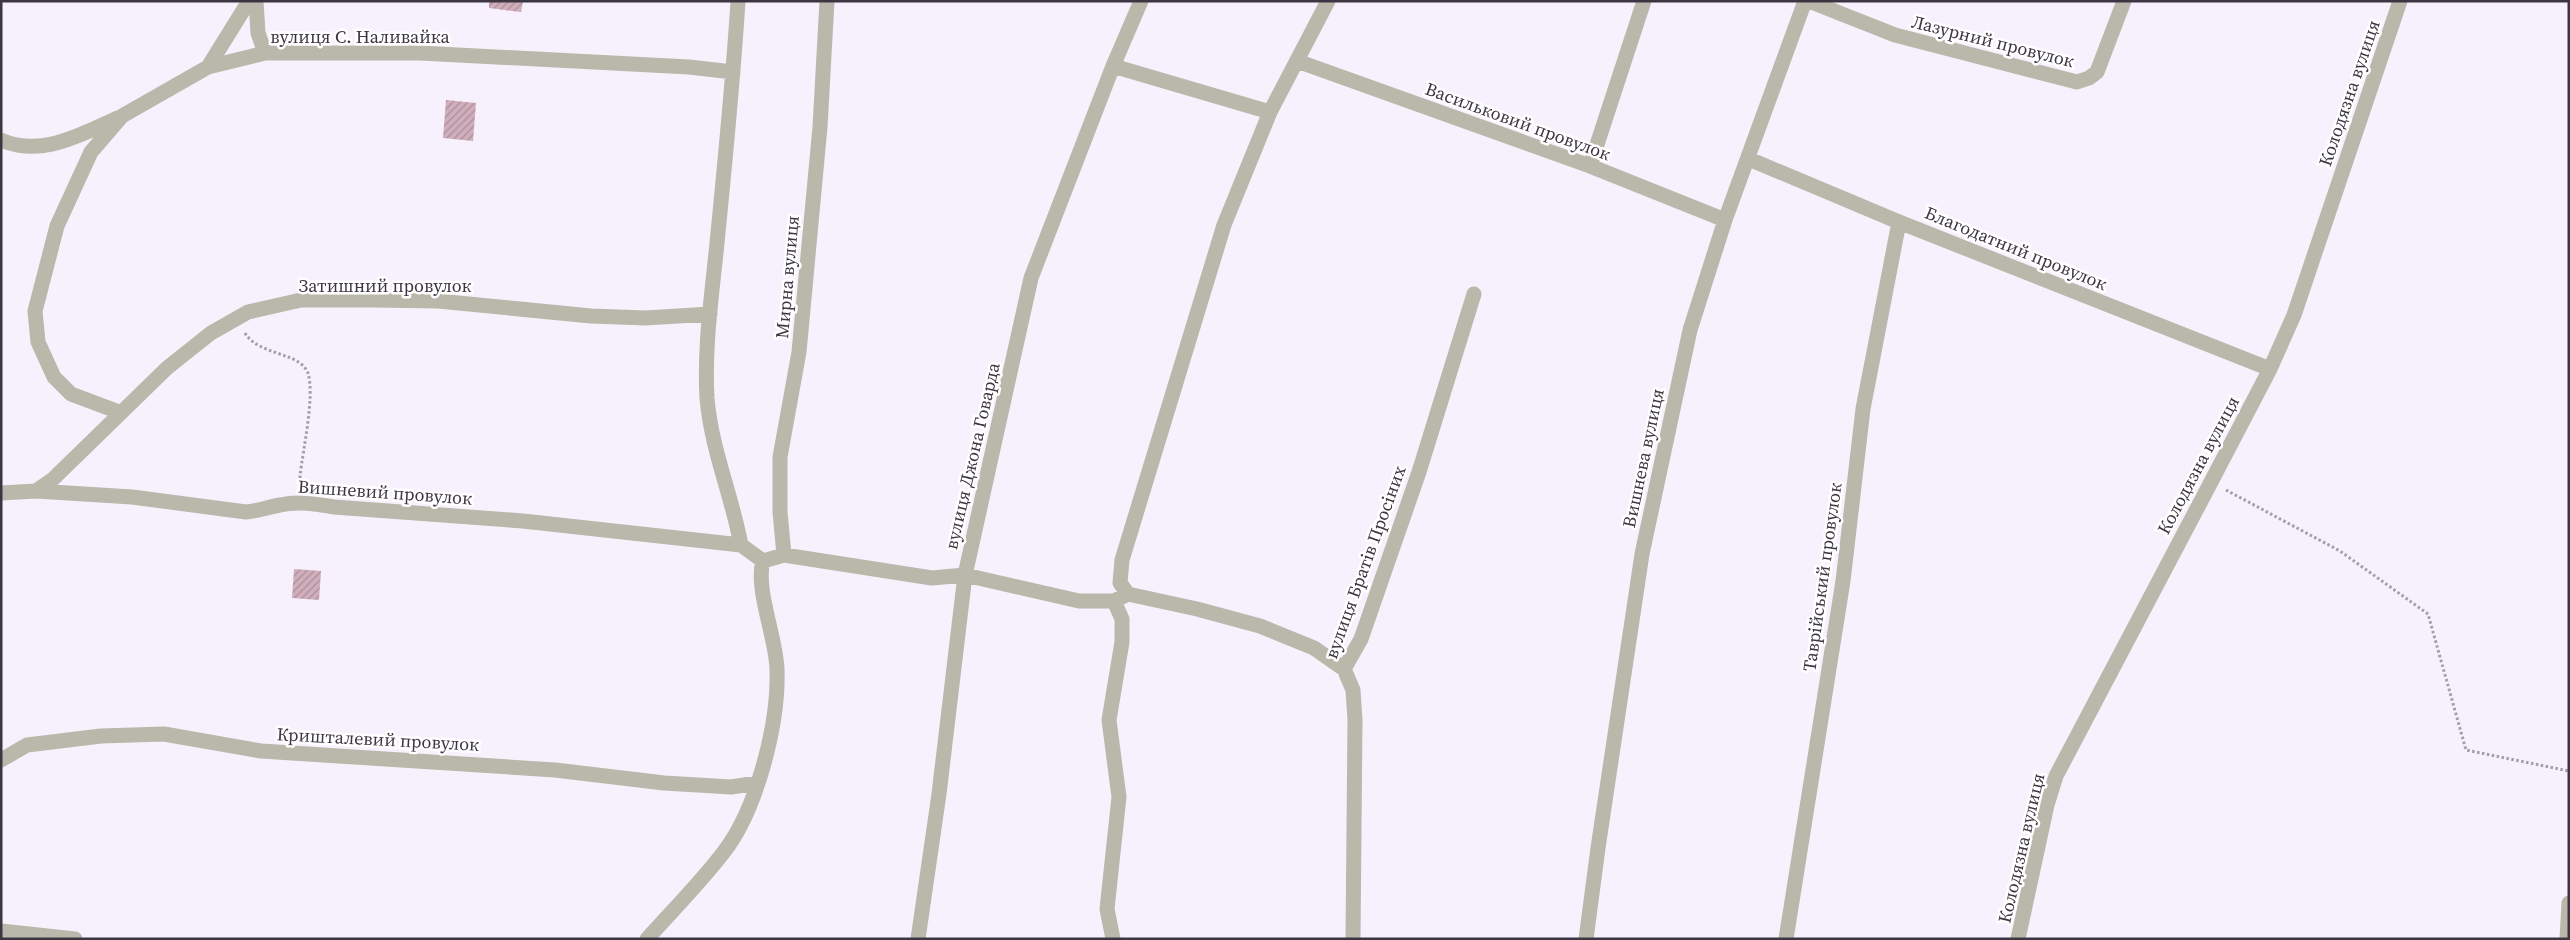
<svg xmlns="http://www.w3.org/2000/svg" width="2570" height="940" font-family="'Source Serif 4',serif">
  <style>
    .building { fill: url(#building-hatch) }
    .lines { fill: none; stroke-linecap: round; stroke-linejoin: round }
    .path { stroke: #a39da9; stroke-width: 3; stroke-dasharray: 2.5 2.5; stroke-linecap: butt }
    .street { stroke: #b9b8aa; stroke-width: 15 }
    .labels { text-anchor: middle; dominant-baseline: central; stroke-width: 5; stroke-linejoin: round; paint-order: stroke }
    .street-label { font-size: 18px; fill: #3d3642; stroke: #fff }
  </style>
  <defs>
    <pattern id="building-hatch" width="6" height="6" patternUnits="userSpaceOnUse" patternTransform="scale(1.25)"><rect width="6" height="6" fill="#d1aebb"/><path d="M-1 1l2-2M0 6l6-6M5 7l2-2" fill="none" stroke="#ab8e9a"/></pattern>
  </defs>
  <rect width="100%" height="100%" fill="#f7f1fd"/>
  <path class="building" d="M 489,1 L 523,1 L 521,12 L 489,8 Z
    M 446,100 L 476,103 L 473,141 L 443,138 Z
    M 294,569 L 321,571 L 319,600 L 292,598 Z"/>
  <g class="lines">
    <path class="path" d="M 245,333 C 253,347 273,351 288,357 C 295,359 305,365 308,373 C 315,397 303,449 300,476 L 301,486
      M 2226,490 L 2340,551 L 2428,614 L 2466,750 L 2569,771"/>
    <path class="street" d="M 256,1 L 258,33 L 265,53
      M 738,1 C 733,82 725,162 717,243 C 712,294 704,346 707,398 C 711,448 732,496 741,545
      M 1809,1 L 1895,35 L 2077,82 L 2089,78 L 2097,72 L 2124,1
      M 1297,61 L 1590,166 L 1725,220
      M 1113,66 L 1270,112
      M 208,67 L 249,1
      M 1,140 C 42,158 81,134 118,118
      M 1749,159 L 1899,222 L 2270,369
      M 1590,166 L 1644,1
      M 119,412 L 71,394 L 54,377 L 38,342 L 35,311 L 57,226 L 91,152 L 122,116 L 208,67 L 265,53 L 420,53 L 689,67 L 733,72
      M 36,491 L 52,480 L 167,368 L 211,333 L 248,312 L 301,300 L 375,300 L 438,301 L 591,316 L 646,318 L 710,314
      M 1,493 L 36,491 L 132,497 L 246,512 C 258,511 268,507 280,505 C 298,501 316,504 334,507 L 523,521 L 741,545 L 763,561
      M 784,555 L 780,512 L 780,457 L 799,352 L 820,127 L 827,1
      M 763,561 L 784,555 L 932,578 L 965,575 L 1079,601 L 1114,601 L 1128,594 L 1197,609 L 1260,626 L 1314,648 L 1344,669
      M 1128,594 L 1120,583 L 1122,560 L 1224,225 L 1270,112 L 1328,1
      M 1344,669 L 1361,639 L 1419,472 L 1474,294
      M 1344,669 L 1353,690 L 1355,720 L 1353,939
      M 1,760 L 27,745 L 101,736 L 164,734 L 261,751 L 555,770 L 664,783 L 731,787 L 757,783
      M 1,931 L 75,939
      M 647,939 C 672,911 700,883 723,853 C 757,810 779,723 777,669 C 776,637 755,589 763,561
      M 918,939 L 939,794 L 965,575 L 1031,278 L 1113,66 L 1141,1
      M 1113,939 L 1107,909 L 1119,797 L 1109,720 L 1122,642 L 1122,619 L 1114,601
      M 1586,939 L 1598,848 L 1642,554 L 1690,330 L 1725,220 L 1805,1
      M 1786,939 L 1843,581 L 1863,409 L 1899,222
      M 2018,939 L 2047,805 L 2056,776 L 2211,482 L 2270,369 L 2294,315 L 2400,1
      M 2567,939 L 2569,903"/>
  </g>
  <g class="labels">
    <g class="street-label">
      <text x="360" y="36">вулиця С. Наливайка</text>
      <text transform="translate(1993 41) rotate(14)">Лазурний провулок</text>
      <text transform="translate(2349 93) rotate(-71)">Колодязна вулиця</text>
      <text transform="translate(1518 121) rotate(20)">Васильковий провулок</text>
      <text transform="translate(2016 248) rotate(22)">Благодатний провулок</text>
      <text transform="translate(787 277) rotate(-85)">Мирна вулиця</text>
      <text x="385" y="285">Затишний провулок</text>
      <text transform="translate(972 456) rotate(-77)">вулиця Джона Говарда</text>
      <text transform="translate(1643 458) rotate(-78)">Вишнева вулиця</text>
      <text transform="translate(2198 465) rotate(-62)">Колодязна вулиця</text>
      <text transform="translate(385 492) rotate(4)">Вишневий провулок</text>
      <text transform="translate(1365 562) rotate(-70)">вулиця Братів Просіних</text>
      <text transform="translate(1822 577) rotate(-82)">Таврійський провулок</text>
      <text transform="translate(378 739) rotate(3)">Кришталевий провулок</text>
      <text transform="translate(2021 848) rotate(-77)">Колодязна вулиця</text>
    </g>
  </g>
  <rect width="2570" height="940" fill="none" stroke="#3d3642" stroke-width="5"/>
</svg>
